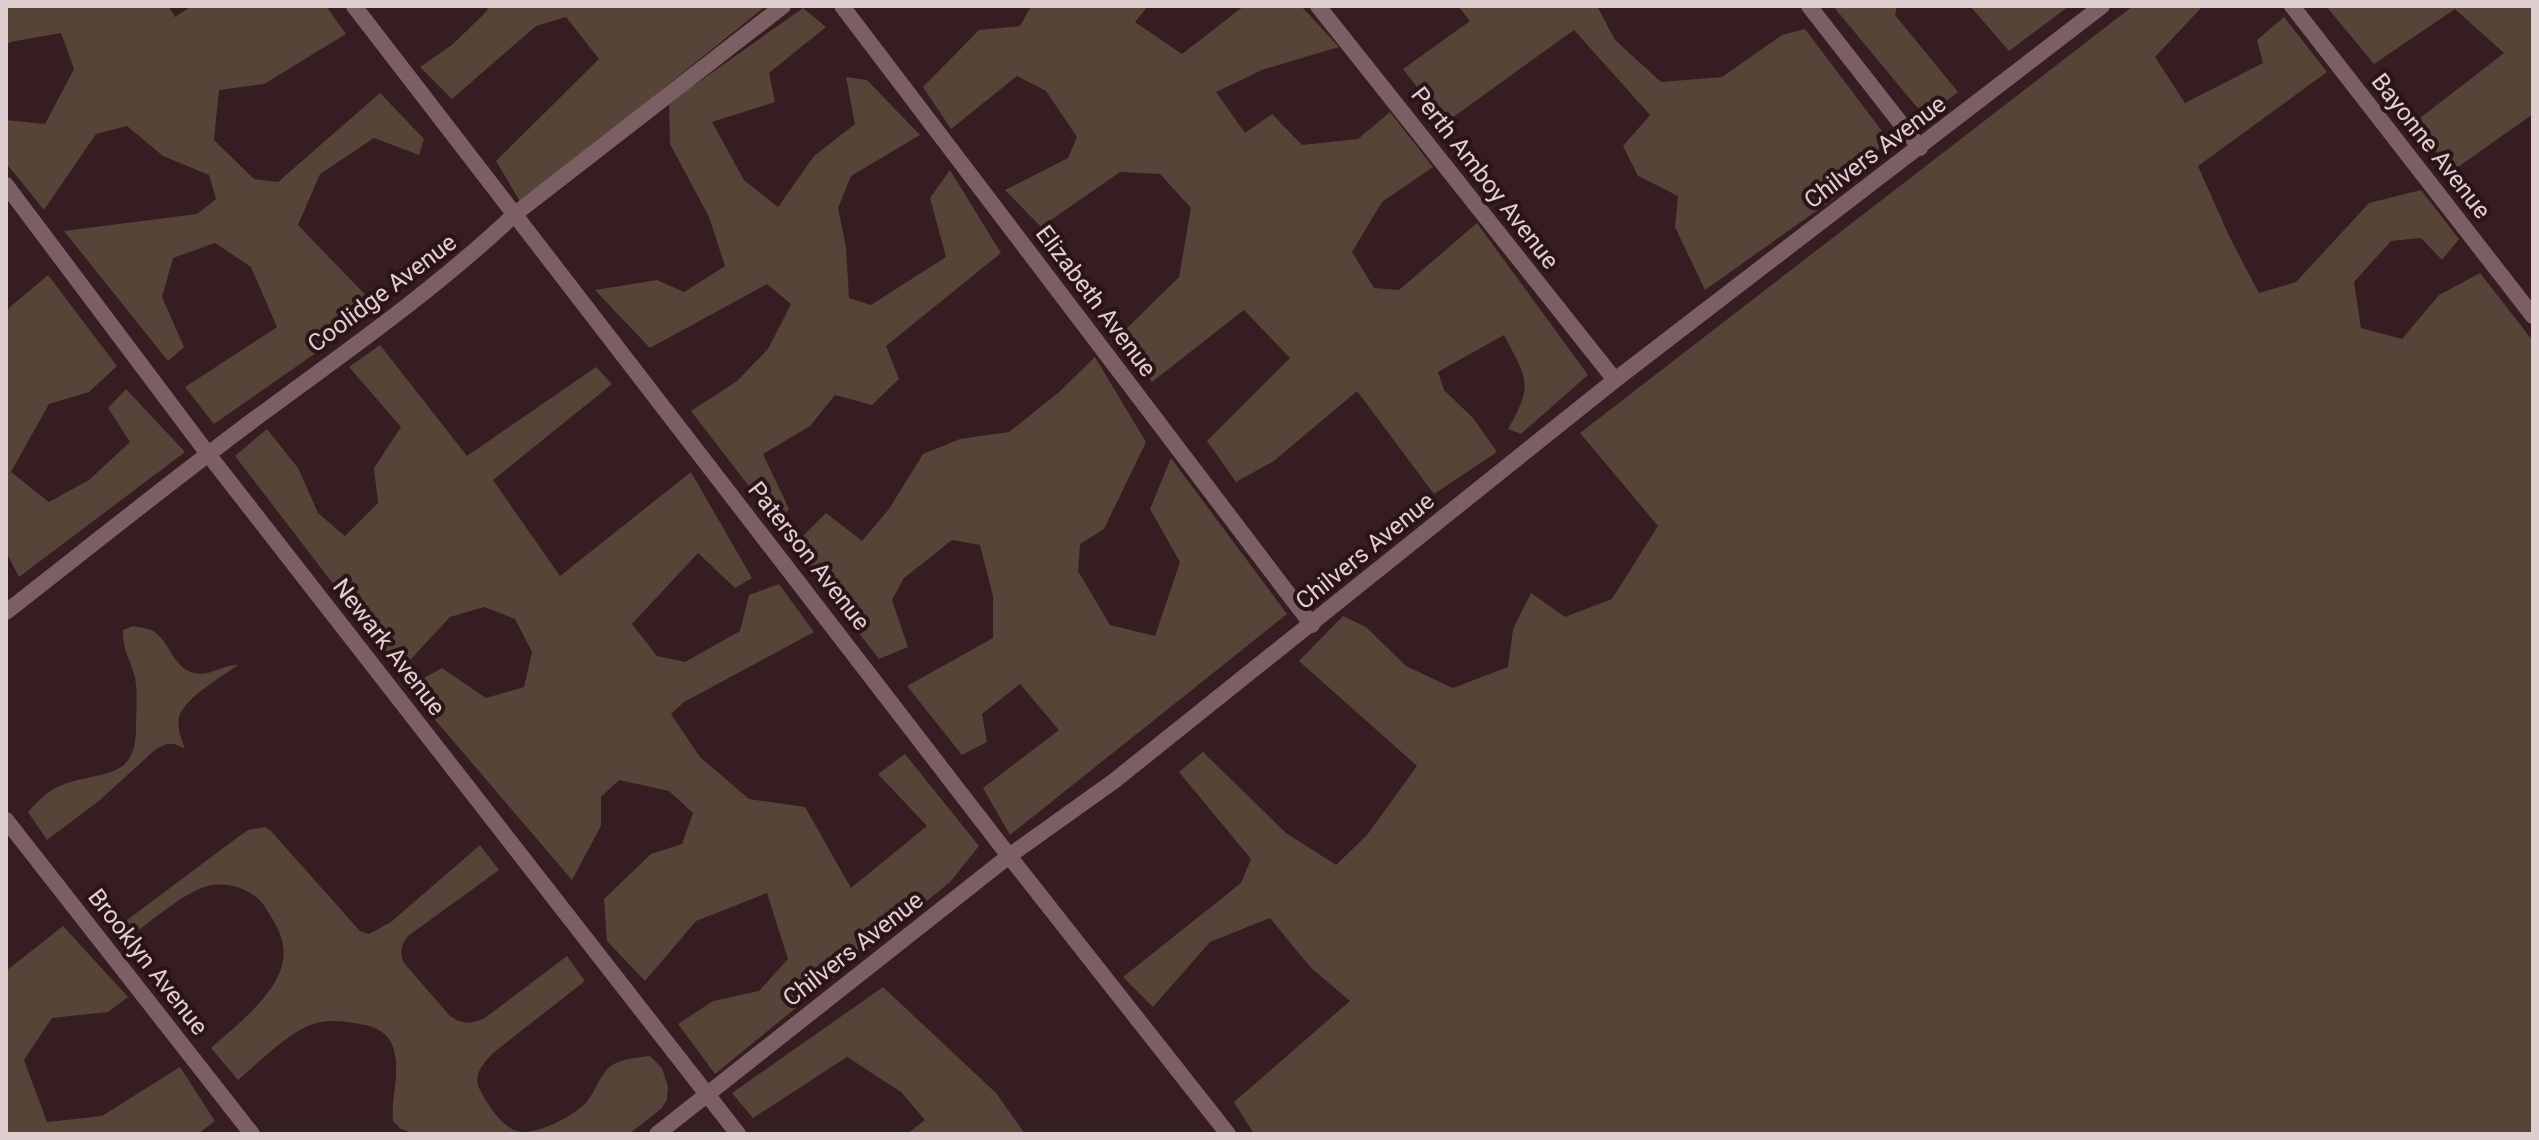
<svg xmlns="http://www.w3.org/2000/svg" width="2539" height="1140" font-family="Roboto,sans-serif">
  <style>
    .green { fill: #554437 }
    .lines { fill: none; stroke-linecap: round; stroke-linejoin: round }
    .minor { stroke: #7c5f63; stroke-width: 16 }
    .labels { text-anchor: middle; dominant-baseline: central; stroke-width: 8; stroke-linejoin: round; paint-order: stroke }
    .street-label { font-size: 24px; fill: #e0cfd1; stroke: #2b1318 }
  </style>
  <rect width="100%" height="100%" fill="#351d21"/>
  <path class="green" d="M 6,6 L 168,6 L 175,17 L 192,6 L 326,6 L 346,34 L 264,84 L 219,90 L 214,140 L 254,179 L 278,182 L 380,93 L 424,139 L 419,155 L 374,138 L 320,174 L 298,225 L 379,309 L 214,424 L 185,387 L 277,327 L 251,267 L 215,243 L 173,258 L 162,297 L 184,347 L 168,361 L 64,231 L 197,214 L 216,199 L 209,175 L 163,156 L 127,126 L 96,134 L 44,210 L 6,163 L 6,120 L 45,124 L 74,69 L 61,33 L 10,42 L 6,46 Z
    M 488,6 L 766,6 L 521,203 L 496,161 L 599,59 L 566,17 L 536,26 L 452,99 L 420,67 L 452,45 L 487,11 Z
    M 1031,6 L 1148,6 L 1135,22 L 1182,54 L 1244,6 L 1301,6 L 1339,47 L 1262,70 L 1216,92 L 1245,133 L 1272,114 L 1302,145 L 1358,139 L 1390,112 L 1433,167 L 1382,202 L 1352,252 L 1374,288 L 1399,290 L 1477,223 L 1588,375 L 1521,434 L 1508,429 C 1534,384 1527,379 1504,335 L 1438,372 L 1444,390 L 1473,418 L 1497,452 L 1434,494 L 1357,391 L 1274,461 L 1236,482 L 1207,441 L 1290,358 L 1244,310 L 1152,382 L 1120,335 L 1179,277 L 1191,208 L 1160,174 L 1120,172 L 1041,227 L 1005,190 L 1068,158 L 1077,137 L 1046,91 L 1017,76 L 951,129 L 923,87 L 979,30 L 1020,26 Z
    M 1458,6 L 1597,6 L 1615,40 L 1661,82 L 1722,77 L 1782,35 L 1805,29 L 1888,139 L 1836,197 L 1705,290 L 1675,227 L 1678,196 L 1638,176 L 1623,146 L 1650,115 L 1574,30 L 1445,123 L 1403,69 L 1470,21 Z
    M 1833,6 L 1897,6 L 1895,15 L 1958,92 L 1925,117 Z
    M 1970,6 L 2069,6 L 2009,51 Z
    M 2133,6 L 2203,6 L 2155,57 L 2185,103 L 2263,63 L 2257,40 L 2284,17 L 2327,72 L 2198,166 L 2230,238 L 2259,293 L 2296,282 L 2369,203 L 2421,190 L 2459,239 L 2442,260 L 2421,238 L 2391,241 L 2354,282 L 2361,328 L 2402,339 L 2439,295 L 2480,273 L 2533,341 L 2533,1134 L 1254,1134 L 1234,1102 L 1350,1001 L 1311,968 L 1270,918 L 1210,942 L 1153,1007 L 1123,977 L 1241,883 L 1251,859 L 1179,772 L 1203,752 L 1286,833 L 1336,865 L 1367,835 L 1417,766 L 1299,661 L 1343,616 L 1366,627 L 1406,666 L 1453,688 L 1508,667 L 1513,629 L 1531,593 L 1565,617 L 1612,599 L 1658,526 L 1580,433 Z
    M 2326,6 L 2533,6 L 2533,114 L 2451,172 L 2415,122 L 2504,53 L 2455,9 L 2374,64 Z
    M 803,8 L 826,27 L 769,73 L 775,102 L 712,122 L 744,180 L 778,207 L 814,156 L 855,124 L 846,77 L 867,80 L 920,135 L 851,176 L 838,208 L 846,247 L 849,298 L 871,305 L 946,257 L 930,198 L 950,170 L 1001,253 L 886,346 L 899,379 L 872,405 L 835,395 L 810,426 L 763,454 L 789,509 L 778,524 L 691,411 L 737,381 L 768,349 L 791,304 L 767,284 L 650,348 L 595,290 L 657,280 L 684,292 L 725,266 L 709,217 L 670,144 L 669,103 Z
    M 48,275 L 117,366 L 89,392 L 49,404 L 11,472 L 49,502 L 89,480 L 130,442 L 108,408 L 126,389 L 185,452 L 19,577 L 6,552 L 6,317 L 9,308 Z
    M 380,345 L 467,456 L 596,367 L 612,384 L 493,480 L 560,576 L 691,472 L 752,578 L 735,588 L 698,553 L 632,624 L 657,656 L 685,662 L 740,631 L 749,595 L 779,584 L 814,632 L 684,702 L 671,714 L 700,757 L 749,799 L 805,807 L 851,888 L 927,826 L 878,774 L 905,754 L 979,846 L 950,882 L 715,1074 L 678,1024 L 713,1001 L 759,991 L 788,959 L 767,893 L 696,921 L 645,981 L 607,941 L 604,899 L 651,854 L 682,844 L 693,813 L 669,791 L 619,780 L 601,797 L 601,826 L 572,880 L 407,687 L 442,668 L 486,698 L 524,687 L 532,652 L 515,619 L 484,607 L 450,617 L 400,671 L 235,456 L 267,429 L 298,468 L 318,513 L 345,536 L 378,503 L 374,468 L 401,427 L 349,367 Z
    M 1095,357 L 1146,442 L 1104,529 L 1080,544 L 1078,571 L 1110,625 L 1155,636 L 1180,562 L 1150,509 L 1171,458 L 1287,614 L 1010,835 L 983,788 L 1059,730 L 1020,684 L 982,714 L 987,742 L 962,755 L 907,686 L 993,638 L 993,596 L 980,545 L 952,540 L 904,578 L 892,600 L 908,647 L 879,659 L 792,547 L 826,513 L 862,541 L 889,509 L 923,454 L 960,439 L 1009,432 L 1058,393 Z
    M 133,626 C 138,627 146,628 151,630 C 171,640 171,668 195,673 C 209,677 223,664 238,665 C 222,677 184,698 179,717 C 177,728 181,738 185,749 C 173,742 168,742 156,749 L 100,800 L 47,840 L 28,812 C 38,801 48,790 62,785 C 100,770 136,782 136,728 C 136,712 138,694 135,678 C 131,661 122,649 123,630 Z
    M 264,827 L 270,830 L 360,931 L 369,934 L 391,922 L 480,845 L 499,870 L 408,936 C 401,945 399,952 404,963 L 450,1016 C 463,1025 471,1024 485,1018 L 567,956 L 585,981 L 493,1053 C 483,1064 472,1075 480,1090 C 487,1104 502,1127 517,1131 C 535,1137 578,1114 588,1100 C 597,1089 601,1071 614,1064 C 623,1059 639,1057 650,1056 L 662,1068 L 668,1087 L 667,1099 L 662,1108 L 629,1134 L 415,1134 L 401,1129 L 393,1121 C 391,1097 401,1070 393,1047 C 388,1032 374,1026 360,1024 C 347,1022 331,1019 317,1023 C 291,1029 259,1063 238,1080 L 211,1048 C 237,1024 290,986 283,946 C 281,931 273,920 265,907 C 254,890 231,882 211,885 C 187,889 144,927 123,942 L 115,929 L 234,840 L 248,830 Z
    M 63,926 L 128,997 L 108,1012 L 52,1018 L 24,1060 L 47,1122 L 102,1116 L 180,1067 L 215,1121 L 198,1134 L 6,1134 L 6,971 Z
    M 883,987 L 996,1093 L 1025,1134 L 907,1134 L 925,1120 L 901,1092 L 847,1057 L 753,1118 L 732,1093 Z"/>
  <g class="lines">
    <path class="minor" d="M 354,6 L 1009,856 L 1228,1134
      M 842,6 L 1312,625
      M 1318,6 L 1615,380
      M 1809,6 L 1920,148
      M 2292,6 L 2533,316
      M 6,185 L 208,454 L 738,1134
      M 6,612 C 88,548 169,483 252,421 C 341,355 434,291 515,214 L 783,6
      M 6,820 L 252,1134
      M 657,1134 L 1009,856 L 1114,781 L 1615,380 L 2102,6"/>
  </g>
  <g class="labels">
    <g class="street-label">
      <text transform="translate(2431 146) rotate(52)">Bayonne Avenue</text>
      <text transform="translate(1875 152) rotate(-37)">Chilvers Avenue</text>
      <text transform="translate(1485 178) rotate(52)">Perth Amboy Avenue</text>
      <text transform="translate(382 293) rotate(-37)">Coolidge Avenue</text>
      <text transform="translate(1096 301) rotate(53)">Elizabeth Avenue</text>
      <text transform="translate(1365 551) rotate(-39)">Chilvers Avenue</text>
      <text transform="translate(809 556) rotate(52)">Paterson Avenue</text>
      <text transform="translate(389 647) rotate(52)">Newark Avenue</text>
      <text transform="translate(853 949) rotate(-38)">Chilvers Avenue</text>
      <text transform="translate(148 962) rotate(52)">Brooklyn Avenue</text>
    </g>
  </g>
  <rect width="2539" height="1140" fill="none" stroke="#e0cfd1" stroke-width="16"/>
</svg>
